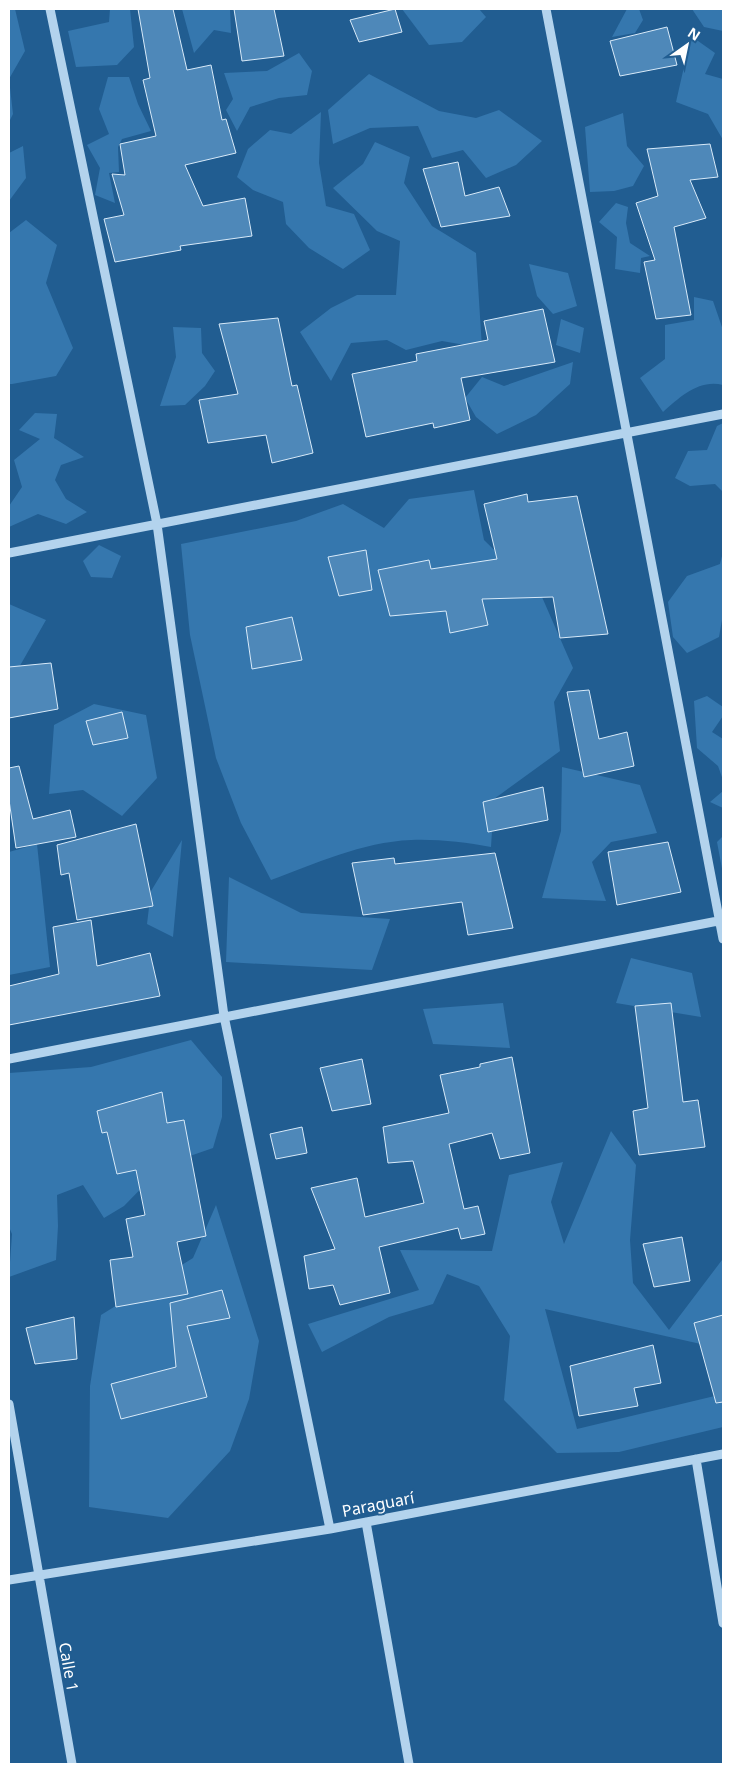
<svg xmlns="http://www.w3.org/2000/svg" width="732" height="1773" font-family="'Noto Sans',sans-serif">
  <style>
    .green { fill: #3577ae }
    .building { fill: #4e88b9; stroke: #d8eaf9 }
    .lines { fill: none; stroke-linecap: round; stroke-linejoin: round }
    .minor { stroke: #b3d3ed; stroke-width: 9 }
    .labels { text-anchor: middle; dominant-baseline: central; stroke-width: 4; stroke-linejoin: round; paint-order: stroke }
    .street-label { font-size: 16px; fill: #fff; stroke: #215d91 }
  </style>
  <rect width="100%" height="100%" fill="#215d91"/>
  <path class="green" d="M 9,9 L 15,9 L 25,51 L 9,79 L 13,114 L 9,122 Z
    M 110,9 L 130,9 L 134,47 L 117,65 L 76,67 L 68,31 L 109,22 Z
    M 182,9 L 230,9 L 231,33 L 214,30 L 194,53 Z
    M 402,9 L 479,9 L 486,17 L 462,42 L 429,45 Z
    M 627,9 L 639,9 L 643,20 L 635,33 L 612,37 Z
    M 692,9 L 723,9 L 723,31 L 704,27 Z
    M 691,36 L 715,53 L 705,74 L 723,79 L 723,140 L 708,114 L 676,102 Z
    M 299,53 L 312,71 L 307,95 L 279,98 L 250,107 L 237,131 L 226,110 L 233,99 L 224,73 L 267,71 Z
    M 369,74 L 439,111 L 476,118 L 499,110 L 542,141 L 516,165 L 486,178 L 463,150 L 432,158 L 418,126 L 370,128 L 333,144 L 328,110 Z
    M 108,77 L 129,77 L 138,104 L 151,131 L 122,139 L 118,147 L 119,172 L 109,173 L 115,203 L 95,195 L 100,168 L 87,145 L 109,134 L 99,109 Z
    M 321,112 L 319,163 L 326,206 L 354,214 L 370,250 L 343,269 L 309,248 L 286,224 L 283,202 L 253,190 L 237,177 L 248,149 L 270,130 L 291,134 Z
    M 623,113 L 627,146 L 644,166 L 633,186 L 614,191 L 590,192 L 585,127 Z
    M 375,142 L 410,157 L 404,183 L 432,226 L 476,253 L 482,348 L 442,341 L 406,350 L 387,340 L 351,343 L 331,381 L 300,332 L 331,308 L 357,295 L 396,295 L 400,241 L 377,231 L 333,188 L 363,164 Z
    M 23,146 L 26,178 L 9,201 L 9,153 Z
    M 616,203 L 628,207 L 626,223 L 630,243 L 650,256 L 641,258 L 640,273 L 615,269 L 617,237 L 599,222 Z
    M 26,220 L 57,245 L 46,283 L 73,348 L 56,376 L 12,384 L 9,384 L 9,233 Z
    M 529,264 L 568,273 L 577,306 L 553,314 L 537,296 Z
    M 694,297 L 713,301 L 723,330 L 723,385 C 699,379 680,397 663,412 L 640,378 L 665,359 L 665,325 L 694,320 Z
    M 561,319 L 584,328 L 580,353 L 556,345 Z
    M 173,327 L 201,328 L 202,353 L 215,371 L 205,386 L 185,405 L 160,406 L 176,357 Z
    M 573,362 L 570,384 L 536,415 L 497,434 L 476,417 L 465,398 L 482,377 L 504,386 Z
    M 35,413 L 57,414 L 54,438 L 84,457 L 61,465 L 55,480 L 66,499 L 87,512 L 66,524 L 38,514 L 9,527 L 9,506 L 22,487 L 14,460 L 40,439 L 19,430 Z
    M 723,423 L 723,492 L 715,484 L 690,486 L 675,478 L 688,451 L 707,450 L 717,426 Z
    M 474,490 L 484,540 L 542,597 L 573,668 L 554,702 L 560,751 L 494,799 L 491,847 C 465,842 437,839 411,840 C 362,842 315,864 271,880 L 241,823 L 216,758 L 190,635 L 181,544 L 296,521 L 343,504 L 384,528 L 409,499 Z
    M 99,545 L 121,556 L 112,578 L 91,577 L 83,561 Z
    M 723,552 L 723,614 L 719,637 L 687,653 L 673,637 L 668,602 L 687,576 L 720,564 Z
    M 9,604 L 46,620 L 9,685 Z
    M 707,696 L 723,707 L 723,716 L 712,732 L 723,739 L 723,780 L 718,766 L 697,748 L 694,701 Z
    M 94,704 L 146,715 L 157,778 L 122,816 L 83,790 L 49,794 L 54,725 Z
    M 562,767 L 640,785 L 657,833 L 611,842 L 592,862 L 606,901 L 542,898 L 561,831 Z
    M 723,791 L 723,808 L 710,802 Z
    M 723,836 L 723,874 L 717,842 Z
    M 182,840 L 173,937 L 147,924 L 151,891 Z
    M 37,844 L 50,967 L 9,975 L 9,852 Z
    M 229,877 L 301,913 L 390,919 L 372,970 L 226,962 Z
    M 631,958 L 692,973 L 701,1017 L 616,1003 Z
    M 503,1003 L 510,1048 L 433,1044 L 423,1009 Z
    M 191,1040 L 222,1077 L 222,1117 L 213,1148 L 164,1165 L 124,1206 L 104,1218 L 83,1185 L 57,1195 L 58,1226 L 56,1260 L 9,1277 L 12,1234 L 9,1227 L 9,1073 L 91,1067 Z
    M 611,1131 L 636,1165 L 630,1240 L 633,1283 L 669,1330 L 722,1260 L 723,1349 L 545,1309 L 577,1429 L 723,1394 L 723,1427 L 619,1452 L 557,1453 L 504,1400 L 510,1336 L 479,1286 L 447,1274 L 433,1304 L 389,1317 L 322,1352 L 308,1324 L 419,1290 L 400,1250 L 492,1251 L 509,1175 L 563,1162 L 551,1202 L 564,1244 Z
    M 216,1205 L 259,1341 L 249,1399 L 230,1451 L 168,1518 L 89,1507 L 90,1386 L 101,1315 L 193,1258 Z"/>
  <path class="building" d="M 138,9 L 173,9 L 187,70 L 211,65 L 222,120 L 226,119 L 236,153 L 185,165 L 203,206 L 245,198 L 252,236 L 180,246 L 181,250 L 115,262 L 104,219 L 124,215 L 112,174 L 125,175 L 120,144 L 156,136 L 143,80 L 150,78 Z
    M 234,9 L 274,9 L 284,56 L 242,61 Z
    M 395,9 L 402,32 L 359,42 L 350,20 Z
    M 667,27 L 677,65 L 620,76 L 610,41 Z
    M 710,144 L 718,177 L 690,180 L 706,218 L 674,227 L 691,315 L 656,319 L 644,262 L 655,260 L 636,203 L 658,196 L 647,149 Z
    M 458,162 L 465,196 L 499,187 L 510,216 L 441,227 L 423,169 Z
    M 543,309 L 555,362 L 461,378 L 470,420 L 434,428 L 433,423 L 366,437 L 352,374 L 417,361 L 416,354 L 488,340 L 484,321 Z
    M 278,318 L 292,386 L 297,385 L 313,453 L 272,463 L 266,435 L 208,443 L 199,400 L 238,394 L 219,324 Z
    M 527,494 L 528,502 L 577,496 L 608,634 L 560,638 L 553,597 L 482,599 L 488,625 L 450,633 L 446,611 L 390,616 L 378,570 L 429,560 L 431,569 L 497,559 L 484,504 Z
    M 366,550 L 372,590 L 339,596 L 328,557 Z
    M 292,617 L 302,660 L 252,669 L 246,627 Z
    M 51,663 L 58,709 L 9,718 L 9,667 Z
    M 589,690 L 599,739 L 627,732 L 634,766 L 584,777 L 567,692 Z
    M 122,712 L 128,738 L 93,745 L 86,721 Z
    M 19,766 L 33,819 L 70,810 L 76,837 L 16,848 L 9,800 L 9,768 Z
    M 543,787 L 548,820 L 488,832 L 483,802 Z
    M 136,824 L 153,906 L 77,920 L 69,873 L 61,875 L 57,845 Z
    M 668,842 L 681,892 L 617,905 L 608,852 Z
    M 495,853 L 513,928 L 468,935 L 462,902 L 363,915 L 352,863 L 394,858 L 395,864 Z
    M 91,920 L 97,966 L 150,953 L 160,996 L 9,1025 L 9,986 L 59,974 L 53,927 Z
    M 671,1003 L 683,1102 L 698,1100 L 705,1147 L 639,1155 L 633,1111 L 648,1108 L 635,1006 Z
    M 512,1057 L 530,1153 L 500,1159 L 492,1133 L 449,1144 L 464,1209 L 478,1206 L 485,1234 L 461,1239 L 458,1228 L 379,1247 L 390,1293 L 340,1305 L 333,1285 L 309,1289 L 304,1256 L 335,1249 L 311,1188 L 357,1178 L 365,1217 L 424,1203 L 413,1161 L 388,1163 L 383,1127 L 449,1113 L 440,1075 L 480,1067 L 480,1064 Z
    M 362,1059 L 371,1104 L 332,1111 L 320,1068 Z
    M 162,1092 L 167,1123 L 184,1120 L 206,1236 L 177,1242 L 188,1294 L 116,1307 L 110,1260 L 133,1257 L 126,1219 L 145,1215 L 136,1170 L 117,1174 L 107,1132 L 102,1133 L 97,1111 Z
    M 302,1127 L 307,1153 L 276,1159 L 270,1134 Z
    M 682,1237 L 690,1281 L 654,1287 L 643,1244 Z
    M 222,1290 L 230,1318 L 187,1326 L 207,1397 L 121,1419 L 111,1384 L 176,1367 L 170,1303 Z
    M 723,1315 L 723,1402 L 716,1403 L 694,1323 Z
    M 74,1317 L 77,1359 L 35,1364 L 26,1328 Z
    M 653,1345 L 661,1383 L 634,1388 L 638,1406 L 579,1416 L 570,1366 Z"/>
  <g class="lines">
    <path class="minor" d="M 50,9 L 157,524 L 224,1016 L 330,1529
      M 546,9 L 723,939
      M 9,553 L 723,414
      M 9,1059 L 723,920
      M 9,1404 L 72,1764
      M 696,1459 L 723,1623
      M 366,1522 L 409,1764
      M 9,1580 L 330,1529 L 723,1454"/>
  </g>
  <g class="labels">
    <g class="street-label">
      <text transform="translate(378 1504) rotate(-11)">Paraguarí</text>
      <text transform="translate(69 1667) rotate(80)">Calle 1</text>
    </g>
  </g>
  <rect width="732" height="1773" fill="none" stroke="#ffffff" stroke-width="20"/>
  <g transform="translate(687 45) rotate(33)" stroke="#215d91" stroke-width="4" paint-order="stroke">
  <path d="M0-4L9 19L0 12L-9 19Z" fill="#ffffff"/>
  <text y="-8" font-size="14" font-weight="bold" text-anchor="middle" fill="#ffffff">N</text>
  </g>
</svg>
